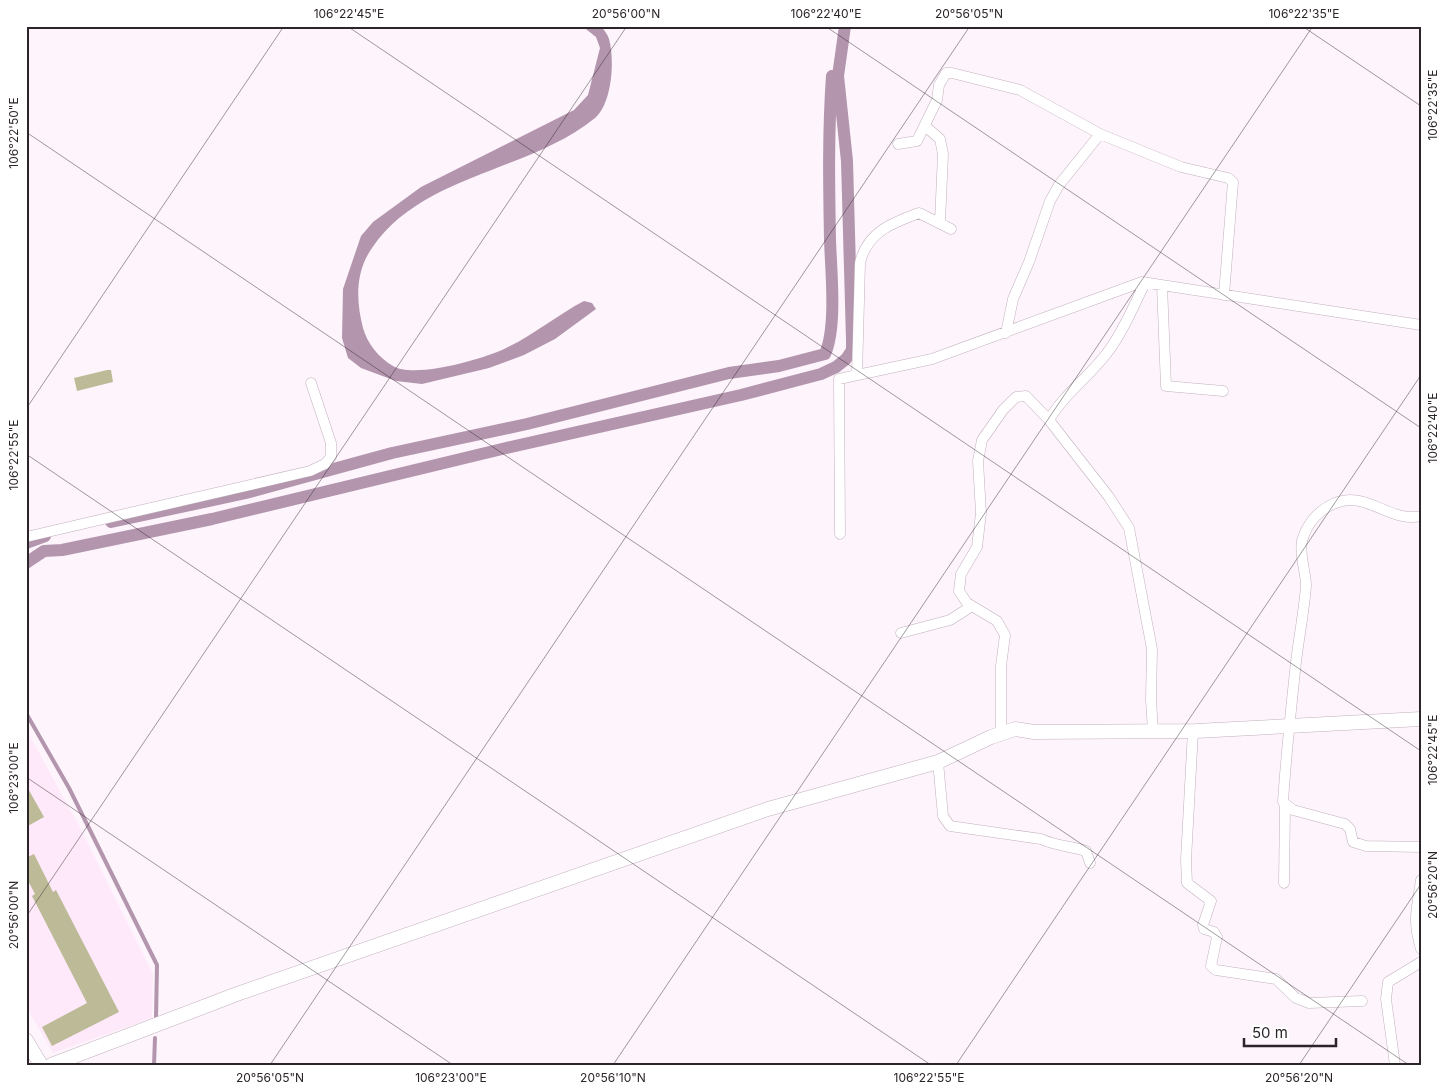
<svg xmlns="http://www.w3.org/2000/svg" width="1447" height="1091" font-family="Inter,sans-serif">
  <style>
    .built { fill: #fde9f9 }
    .water { fill: #b395ad }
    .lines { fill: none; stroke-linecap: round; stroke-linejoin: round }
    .stream { stroke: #b395ad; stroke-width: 4 }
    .canal { stroke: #b395ad; stroke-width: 12 }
    .building { fill: #bdbb97 }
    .street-casing { stroke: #c1b0bd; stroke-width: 11 }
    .secondary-casing { stroke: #c1b0bd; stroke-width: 15 }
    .street { stroke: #fff; stroke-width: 10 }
    .secondary { stroke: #fff; stroke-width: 14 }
    .ticks { fill: none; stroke: #2b2429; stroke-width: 1; stroke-opacity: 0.45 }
    .neatline { fill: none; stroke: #2b2429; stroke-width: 2 }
    .ticks-label { font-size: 12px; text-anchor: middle; fill: #2b2429 }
  </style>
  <rect width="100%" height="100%" fill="#fef4fc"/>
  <path class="built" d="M 26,729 L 79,826 L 153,974 L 152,1018 L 53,1053 L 26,1006 Z"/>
  <path class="water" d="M 582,26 L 601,26 C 604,30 608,35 609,39 C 615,60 612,104 595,118 C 529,172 422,174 372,248 C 355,272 356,301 363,328 C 367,343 379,358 393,366 C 414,379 484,359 506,348 C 534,335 557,315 584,301 L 592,303 L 596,309 L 555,339 L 524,355 L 489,368 L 422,384 L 396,381 L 361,368 L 348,358 L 342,338 L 343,289 L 361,236 L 373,222 L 421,187 L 574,110 L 588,95 L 600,48 L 596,37 Z"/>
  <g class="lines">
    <path class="stream" d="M 26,713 L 69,788 L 157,965 L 156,1018
      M 154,1065 L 155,1038"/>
    <path class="canal" d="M 111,522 L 246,493 L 392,453 L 527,424 L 729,373 L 779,366 L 825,354 C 837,327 831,271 830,240 C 829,185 828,132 832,76
      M 26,543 L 45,536
      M 26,563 L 44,551 L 62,550 L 212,519 L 502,449 L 741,395 L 821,374 L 836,367 L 846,359 L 852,350 L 852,340 L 847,161 L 838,76 L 845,26"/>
  </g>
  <path class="building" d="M 107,370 L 111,370 L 113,382 L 77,391 L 74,378 Z
    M 26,785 L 44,817 L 26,827 Z
    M 34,854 L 53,892 L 56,890 L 119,1012 L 52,1046 L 42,1027 L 87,1003 L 32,896 L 35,894 L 26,877 L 26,858 Z"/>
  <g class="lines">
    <g class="street-casing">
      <path id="street" d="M 925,126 L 940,139 L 943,154 L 940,222
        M 898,144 L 917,141 L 937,100 L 939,85 L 946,73 L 952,73 L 1020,90 L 1100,134 L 1181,167 L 1228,178 L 1233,182 L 1224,295
        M 1145,283 C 1133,307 1123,332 1107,353 C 1089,377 1064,394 1049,420 L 1109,497 L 1129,528 L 1152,649 L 1151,700 L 1153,731
        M 1162,285 L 1166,386 L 1223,391
        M 1006,333 L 1013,299 L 1029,262 L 1050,201 L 1059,185 L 1100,134
        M 857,375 L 860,263 C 867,232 892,223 919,213 L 951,229
        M 1421,516 C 1389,524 1364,486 1329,506 C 1316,513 1306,526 1302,541 C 1299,554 1306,572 1306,586 C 1304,611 1299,637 1296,662 C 1291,709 1286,755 1283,802 L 1293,810 L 1345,824 L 1350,829 L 1353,842 L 1366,846 L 1421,847
        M 840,534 L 839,379 L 932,359 L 1142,282 L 1421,325
        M 26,537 L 310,471 L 325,464 L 331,457 L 331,443 L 311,383
        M 901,633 L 950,620 L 972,606
        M 1193,731 L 1186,860 L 1187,883 L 1211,901 L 1203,925 L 1204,929 L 1214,932 L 1217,937 L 1211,966 L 1216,970 L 1276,979 L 1296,998 L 1309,1003 L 1362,1001
        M 1001,734 L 1001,666 L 1005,635 L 997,621 L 967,603 L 959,591 L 961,574 L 977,547 L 981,513 L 978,461 L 982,440 L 1003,410 L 1016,397 L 1026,396 L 1049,420
        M 938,762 L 943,816 L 950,826 L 1041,839 C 1056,846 1071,846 1086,851 L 1090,863
        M 1421,880 C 1417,909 1412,919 1421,949
        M 1284,883 L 1285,805
        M 1395,1065 L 1386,999 L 1388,982 L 1421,962"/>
    </g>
    <g class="secondary-casing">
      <path id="secondary" d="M 26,1040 L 41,1065
        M 51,1065 L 237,994 L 768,809 L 938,762 L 991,737 L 1015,729 L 1034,732 L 1196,731 L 1421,719"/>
    </g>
    <use href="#street" class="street"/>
    <use href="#secondary" class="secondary"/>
  </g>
  <path class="ticks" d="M 347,26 L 1421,751M 825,26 L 1421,428M 1302,26 L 1421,106M 26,132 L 1409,1065M 26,409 L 284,26M 26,454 L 931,1065M 26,777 L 453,1065M 26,917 L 627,26M 270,1065 L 970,26M 613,1065 L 1313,26M 956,1065 L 1421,375M 1299,1065 L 1421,884"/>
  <rect width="1447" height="1091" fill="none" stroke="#ffffff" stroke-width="55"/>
  <path d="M1244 1038v8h92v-8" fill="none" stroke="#2b2429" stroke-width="2.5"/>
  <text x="1252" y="1038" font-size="15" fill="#2b2429" stroke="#ffffff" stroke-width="4" paint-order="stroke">50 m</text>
  <rect x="28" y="28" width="1392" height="1036" class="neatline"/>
  <g class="ticks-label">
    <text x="349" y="18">106°22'45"E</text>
    <text x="626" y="18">20°56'00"N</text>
    <text x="826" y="18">106°22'40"E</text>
    <text x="969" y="18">20°56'05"N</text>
    <text x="1304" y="18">106°22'35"E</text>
    <text transform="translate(1433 105) rotate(-90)" y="4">106°22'35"E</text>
    <text transform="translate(14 133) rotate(-90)" y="4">106°22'50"E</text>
    <text transform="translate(1433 428) rotate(-90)" y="4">106°22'40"E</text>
    <text transform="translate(14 455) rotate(-90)" y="4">106°22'55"E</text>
    <text transform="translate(1433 750) rotate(-90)" y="4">106°22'45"E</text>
    <text transform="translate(14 778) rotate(-90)" y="4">106°23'00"E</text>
    <text transform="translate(1433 885) rotate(-90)" y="4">20°56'20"N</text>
    <text transform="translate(14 915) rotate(-90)" y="4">20°56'00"N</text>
    <text x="270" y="1082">20°56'05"N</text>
    <text x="451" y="1082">106°23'00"E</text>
    <text x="613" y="1082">20°56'10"N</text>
    <text x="929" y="1082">106°22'55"E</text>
    <text x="1299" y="1082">20°56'20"N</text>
  </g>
</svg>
